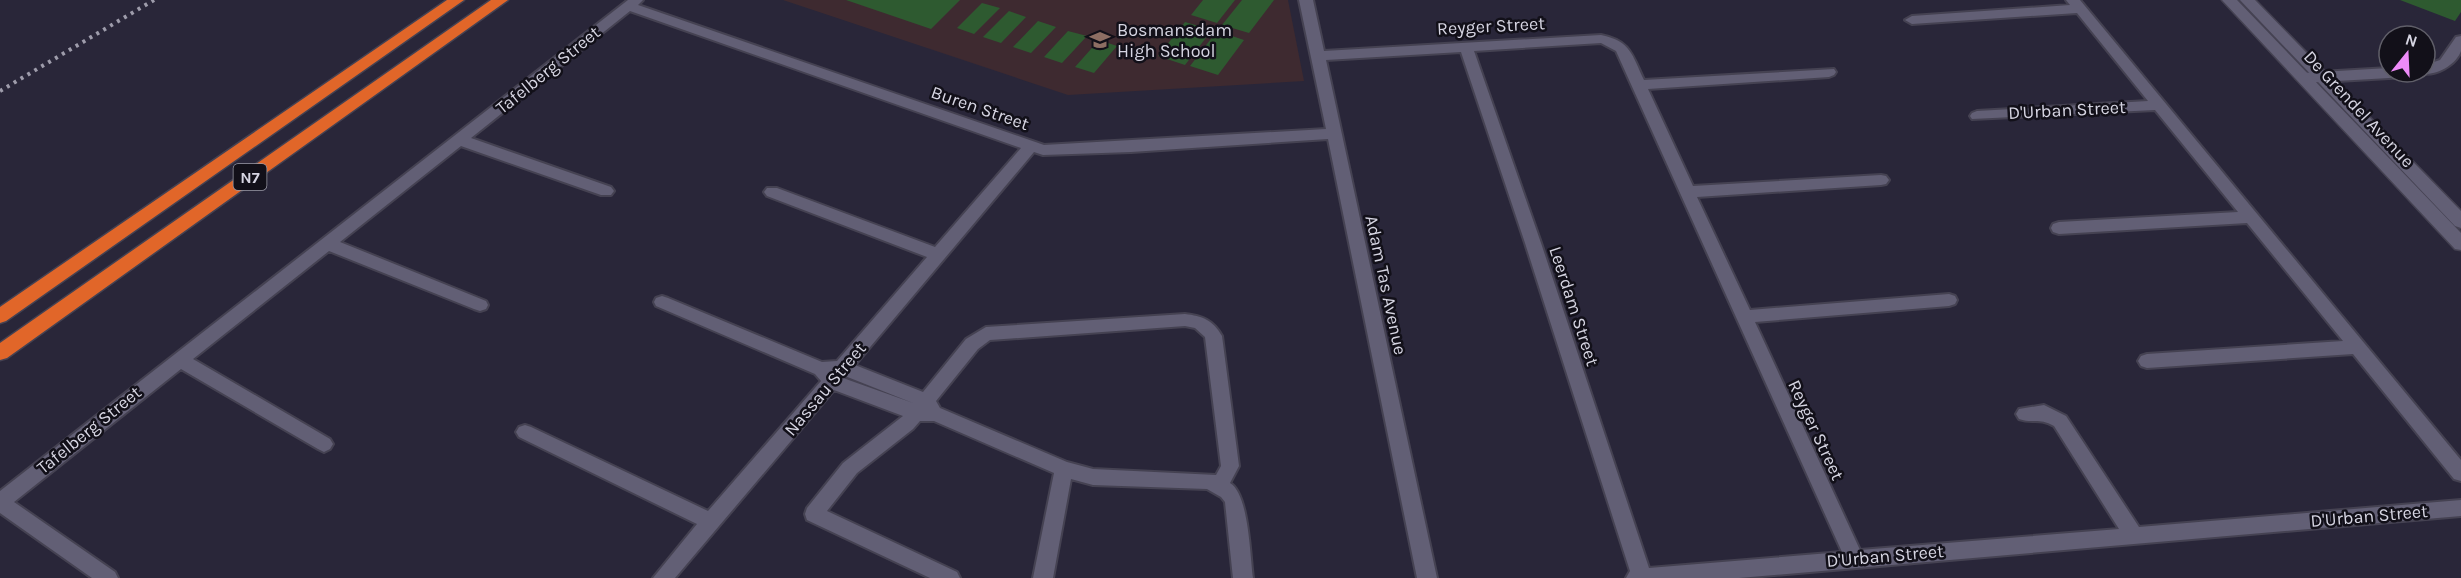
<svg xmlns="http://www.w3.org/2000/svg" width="2461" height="578" font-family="Karla,sans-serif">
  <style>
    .education { fill: #3e2a30 }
    .green { fill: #2e5a30 }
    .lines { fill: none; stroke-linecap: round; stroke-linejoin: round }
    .street-casing { stroke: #454252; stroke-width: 4 }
    .secondary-casing { stroke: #454252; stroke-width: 3 }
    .highway-casing { stroke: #454252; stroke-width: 3 }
    .street { fill: #625f75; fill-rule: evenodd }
    .secondary { fill: #625f75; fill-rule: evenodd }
    .highway { fill: #e16629; fill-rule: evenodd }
    .rail { stroke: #9e9cab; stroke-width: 4; stroke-dasharray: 3 5; stroke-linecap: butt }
    .labels { text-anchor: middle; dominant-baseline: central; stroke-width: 5; stroke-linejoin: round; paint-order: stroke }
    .shield { fill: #121019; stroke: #9b9aa6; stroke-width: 1.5 }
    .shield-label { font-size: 16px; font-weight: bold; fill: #d6d5e2 }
    .street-label { font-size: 18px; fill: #d6d5e2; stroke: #121019 }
    .poi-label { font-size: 18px; fill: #d6d5e2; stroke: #121019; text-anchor: start }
  </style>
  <rect width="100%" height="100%" fill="#292639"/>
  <path class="education" d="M 783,0 L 1288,0 L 1304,81 L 1068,95 Z"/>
  <path class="green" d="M 846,0 L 960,0 L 931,29 Z
    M 1203,0 L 1235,0 L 1217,23 L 1191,15 Z
    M 1242,0 L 1274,0 L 1249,33 L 1222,25 Z
    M 2400,0 L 2461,0 L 2461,12 L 2455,21 Z
    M 982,3 L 1000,8 L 974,34 L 957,28 Z
    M 1009,11 L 1026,17 L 1001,43 L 983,37 Z
    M 1038,21 L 1056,27 L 1031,53 L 1013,47 Z
    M 1185,22 L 1212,30 L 1185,65 L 1158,56 Z
    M 1068,31 L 1087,36 L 1062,63 L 1044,57 Z
    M 1217,31 L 1244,40 L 1218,75 L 1190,66 Z
    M 1099,40 L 1117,46 L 1094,73 L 1075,67 Z"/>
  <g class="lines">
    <g class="street-casing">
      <path id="street" d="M 628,0 L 643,0 L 638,5 L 1044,145 L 1326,129 L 1299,0 L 1313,0 L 1324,51 L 1601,35 C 1631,41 1632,55 1644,80 L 1834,69 L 1836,72 L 1834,75 L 1829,77 L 1648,89 L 1693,186 L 1881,175 L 1886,176 L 1889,180 L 1886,184 L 1881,185 L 1697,197 L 1750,310 L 1949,294 L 1955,296 L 1957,300 L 1955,304 L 1949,306 L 1755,322 L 1860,550 L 2119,529 L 2054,426 C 2038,417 2033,424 2019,419 L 2016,414 L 2019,409 L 2044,405 L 2066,416 L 2139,527 L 2461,500 L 2461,516 L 1739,578 L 1626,578 L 1630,571 L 1525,243 L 1461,52 L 1326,60 L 1437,578 L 1417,578 L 1328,139 L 1131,152 L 1043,155 L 1034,152 L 855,365 L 923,392 L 966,339 L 986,327 L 1185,314 C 1202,316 1213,320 1222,336 L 1239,466 L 1230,483 C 1249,494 1250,557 1253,578 L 1233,578 L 1225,502 L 1221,497 L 1207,489 L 1093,485 L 1071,479 L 1053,578 L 1033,578 L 1054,473 L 934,421 L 920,421 L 913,429 L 857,473 L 827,511 L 957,572 L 960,578 L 930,578 L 807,520 L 805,514 L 807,508 L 843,463 L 903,416 L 834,390 L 675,578 L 653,578 L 697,524 L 519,437 L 516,432 L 519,427 L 525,425 L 531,427 L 708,511 L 821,381 L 815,374 L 656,306 L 654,302 L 656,298 L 662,296 L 668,298 L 822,362 L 837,361 L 927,257 L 767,196 L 764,192 L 767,188 L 777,188 L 935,247 L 1021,148 L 630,11 L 471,138 L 611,187 L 614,191 L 611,195 L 601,195 L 461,146 L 340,242 L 486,301 L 488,305 L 486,309 L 480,311 L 474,309 L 329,251 L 193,359 L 330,439 L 333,444 L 330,449 L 324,452 L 318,449 L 181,369 L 14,502 L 115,572 L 118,578 L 92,578 L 0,513 L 0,491 ZM 1601,43 L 1616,51 L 1842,552 L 1649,568 L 1541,243 L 1474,51 ZM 1185,326 L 1195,328 L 1205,337 L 1221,466 L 1216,475 L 1093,469 L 1067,462 L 940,408 L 936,401 L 978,349 L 990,340 ZM 845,376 L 913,403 L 843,378 Z
        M 2066,0 L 2080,0 L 2461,460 L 2461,481 L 2454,479 L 2353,354 L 2147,368 L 2141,366 L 2138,361 L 2141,356 L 2147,354 L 2343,341 L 2247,223 L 2059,234 L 2053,232 L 2051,228 L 2053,224 L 2059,222 L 2238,212 L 2155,110 L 1972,119 L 1970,116 L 1972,113 L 1977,111 L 2148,101 L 2077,13 L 1912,24 L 1905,20 L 1912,16 L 2070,5 Z
        M 2461,36 C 2461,40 2461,47 2461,51 C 2456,65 2435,77 2420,73 L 2425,72 L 2425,65 L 2440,60 L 2456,37 Z
        M 2389,68 L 2389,72 L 2413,72 L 2406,77 L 2303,83 L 2296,78 L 2303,73 Z"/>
    </g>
    <g class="secondary-casing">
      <path id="secondary" d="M 2222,0 L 2237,0 L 2461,233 L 2461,250 L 2455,249 Z
        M 2240,0 L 2255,0 L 2461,211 L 2461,228 L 2455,226 Z"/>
    </g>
    <g class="highway-casing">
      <path id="highway" d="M 447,0 L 464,0 L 6,321 L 0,323 L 0,307 Z
        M 491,0 L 508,0 L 7,358 L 0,360 L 0,343 Z"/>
    </g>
    <use href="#street" class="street"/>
    <use href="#secondary" class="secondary"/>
    <use href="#highway" class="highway"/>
    <path class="rail" d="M 0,91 L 154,0"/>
  </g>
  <defs>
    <g id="school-bare" transform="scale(1.62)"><path d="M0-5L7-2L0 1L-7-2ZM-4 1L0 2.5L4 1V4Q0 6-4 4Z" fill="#8d6e63" stroke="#121019" stroke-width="2.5" paint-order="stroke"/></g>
  </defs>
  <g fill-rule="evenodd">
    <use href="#school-bare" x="1100" y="40"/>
  </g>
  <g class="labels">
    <rect class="shield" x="233.5" y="164" width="33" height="26" rx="4.5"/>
    <g class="shield-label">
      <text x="250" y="177">N7</text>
    </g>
    <g class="street-label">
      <text transform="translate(1491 26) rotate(-3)">Reyger Street</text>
      <text transform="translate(548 70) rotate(-39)">Tafelberg Street</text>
      <text transform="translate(980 108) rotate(19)">Buren Street</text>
      <text transform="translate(2359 109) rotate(47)">De Grendel Avenue</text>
      <text transform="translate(2067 110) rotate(-3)">D'Urban Street</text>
      <text transform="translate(1386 285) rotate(78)">Adam Tas Avenue</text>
      <text transform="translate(1574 306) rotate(72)">Leerdam Street</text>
      <text transform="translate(825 389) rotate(-50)">Nassau Street</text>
      <text transform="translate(89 430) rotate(-39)">Tafelberg Street</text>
      <text transform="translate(1816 430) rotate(65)">Reyger Street</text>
      <text transform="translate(2369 516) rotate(-5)">D'Urban Street</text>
      <text transform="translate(1885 556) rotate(-5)">D'Urban Street</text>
    </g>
    <g class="poi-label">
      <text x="1117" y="30">Bosmansdam<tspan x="1117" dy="21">High School</tspan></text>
    </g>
  </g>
  <g transform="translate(2407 54) rotate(18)"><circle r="28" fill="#121019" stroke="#605f69" stroke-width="1.5"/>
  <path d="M0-4.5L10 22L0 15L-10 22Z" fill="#ee8bf8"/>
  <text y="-9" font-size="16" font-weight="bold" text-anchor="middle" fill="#d6d5e2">N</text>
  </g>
</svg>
